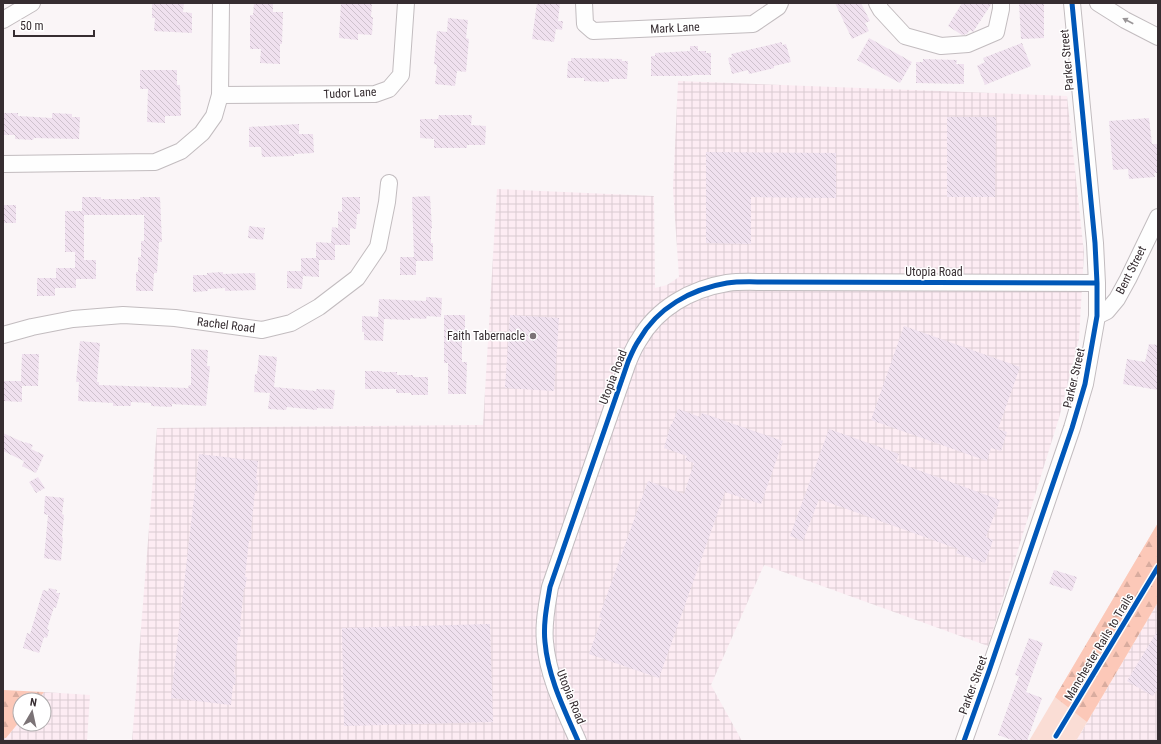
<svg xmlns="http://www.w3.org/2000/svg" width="1161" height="744" font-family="'Roboto Condensed',sans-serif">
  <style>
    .industrial { fill: url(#industrial-grid) }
    .green { fill: #faddd5 }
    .forest { fill: url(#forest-firs) }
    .building { fill: url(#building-back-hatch) }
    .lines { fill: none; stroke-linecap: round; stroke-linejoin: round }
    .minor-casing { stroke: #c2bcbf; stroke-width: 18 }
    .minor { stroke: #fefefe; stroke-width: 16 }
    .cycleway-casing { stroke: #fff; stroke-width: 8 }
    .cycleway { stroke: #0057b8; stroke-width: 5 }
    .oneway { fill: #9a9698 }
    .poi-dot { fill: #7b7376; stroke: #fff; stroke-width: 1.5 }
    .labels { text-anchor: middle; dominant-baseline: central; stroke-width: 3; stroke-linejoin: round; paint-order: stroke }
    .street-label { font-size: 12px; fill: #362d31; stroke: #fff }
    .poi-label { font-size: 12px; fill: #362d31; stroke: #fff; text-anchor: end }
  </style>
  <defs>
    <pattern id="industrial-grid" width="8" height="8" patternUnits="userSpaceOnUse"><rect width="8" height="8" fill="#fdecf3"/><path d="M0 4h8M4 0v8" fill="none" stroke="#d9cbd1"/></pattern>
    <pattern id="forest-firs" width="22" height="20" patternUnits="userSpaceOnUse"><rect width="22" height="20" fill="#fcc8b8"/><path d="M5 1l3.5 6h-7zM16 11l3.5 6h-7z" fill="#d9ac9f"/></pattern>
    <pattern id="building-back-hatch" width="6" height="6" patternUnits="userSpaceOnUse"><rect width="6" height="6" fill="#f0e1ef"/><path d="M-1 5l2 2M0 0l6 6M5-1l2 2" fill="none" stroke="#cec1cd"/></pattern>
  </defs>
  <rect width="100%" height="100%" fill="#faf5f7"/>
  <path class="industrial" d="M 678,81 L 1067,96 L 1084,253 L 1079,339 L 1059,418 L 988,646 L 764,565 L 711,685 L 742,741 L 132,741 L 157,428 L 483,425 L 497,189 L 654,196 L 655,288 L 667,285 L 679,277 L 673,189 Z
    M 1158,602 L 1158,741 L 1076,741 Z
    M 44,692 L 90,695 L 87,741 L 3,741 L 3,738 L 6,738 L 20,721 L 20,724 L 44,724 L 44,700 L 38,700 Z"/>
  <path class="green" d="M 1158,523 L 1158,602 L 1076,741 L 1029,741 Z"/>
  <path class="forest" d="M 1158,523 L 1158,602 L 1087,722 L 1055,697 Z
    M 3,690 L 44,692 L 38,700 L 20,700 L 20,721 L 6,738 L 3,738 Z"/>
  <path class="building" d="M 152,3 L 184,3 L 183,12 L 192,13 L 192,33 L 154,31 L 155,18 L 152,18 Z
    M 254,3 L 273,3 L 273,12 L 283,12 L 282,44 L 280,44 L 280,64 L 260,63 L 261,49 L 250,49 L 250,15 L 253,15 Z
    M 341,3 L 372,3 L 371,17 L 373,17 L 372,35 L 358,34 L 358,40 L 339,38 Z
    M 537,3 L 560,3 L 558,21 L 563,21 L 562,30 L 556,29 L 554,42 L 532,39 Z
    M 835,3 L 861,3 L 870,21 L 865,23 L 869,31 L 852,39 Z
    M 962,3 L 992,3 L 973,32 L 970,30 L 967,34 L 962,35 L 948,26 Z
    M 1019,3 L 1044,3 L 1044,38 L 1021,39 Z
    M 448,18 L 468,20 L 466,38 L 469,39 L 466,72 L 457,71 L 455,86 L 435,84 L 437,65 L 434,64 L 437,31 L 447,32 Z
    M 869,38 L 912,62 L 900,83 L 857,60 Z
    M 782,42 L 782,45 L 786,44 L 791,62 L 774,66 L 774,68 L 749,74 L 748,70 L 732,74 L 728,58 L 732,57 L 731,54 Z
    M 1022,43 L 1031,66 L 985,85 L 977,66 L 985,62 L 983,58 Z
    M 690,46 L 698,46 L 698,51 L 706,51 L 706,53 L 711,53 L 711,75 L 692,75 L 692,76 L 651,76 L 651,56 L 655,56 L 655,53 L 690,51 Z
    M 571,58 L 622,59 L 622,61 L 628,61 L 627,79 L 609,79 L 609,82 L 584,81 L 584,78 L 567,78 L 568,61 L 571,61 Z
    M 923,59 L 957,60 L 956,64 L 964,64 L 964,84 L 916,83 L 916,62 L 923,62 Z
    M 140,70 L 177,70 L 177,85 L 180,85 L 181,116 L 165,116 L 165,123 L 147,122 L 148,89 L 140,89 Z
    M 3,113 L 18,113 L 18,116 L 52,118 L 52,113 L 72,114 L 72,117 L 80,117 L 79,139 L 34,138 L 33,140 L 15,139 L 15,135 L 3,135 Z
    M 439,115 L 472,115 L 471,125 L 486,126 L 485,145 L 467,145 L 467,148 L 434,148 L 434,139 L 420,138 L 420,119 L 438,119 Z
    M 947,117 L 996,117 L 995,197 L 947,197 Z
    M 1149,118 L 1152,144 L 1158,144 L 1158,173 L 1154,173 L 1155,177 L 1129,179 L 1128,169 L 1113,170 L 1109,121 Z
    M 299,124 L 299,134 L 313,134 L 314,153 L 294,154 L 294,156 L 262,157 L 261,147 L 249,147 L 249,127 Z
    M 706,152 L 836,153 L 836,198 L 751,197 L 751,244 L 706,243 Z
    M 430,196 L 432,228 L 431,229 L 431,243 L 433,243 L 433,261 L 416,261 L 416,275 L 400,275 L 400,257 L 414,257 L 412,197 Z
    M 82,197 L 101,197 L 101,199 L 140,199 L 140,197 L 160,197 L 162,242 L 159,242 L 157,273 L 154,273 L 153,291 L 136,291 L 136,272 L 138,272 L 138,257 L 141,257 L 141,241 L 144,241 L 144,215 L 84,215 L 84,260 L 96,260 L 96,279 L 76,279 L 76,288 L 55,288 L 55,296 L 37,296 L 37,278 L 56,278 L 56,268 L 75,268 L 75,252 L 65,252 L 65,211 L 82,211 Z
    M 342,197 L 360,197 L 360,214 L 357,214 L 356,229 L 350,228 L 350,245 L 335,245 L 335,260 L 319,260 L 319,277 L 303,276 L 302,289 L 287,288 L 287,271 L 301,271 L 301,258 L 316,258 L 316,242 L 331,243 L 332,227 L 338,228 L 338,211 L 342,212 Z
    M 3,205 L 16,205 L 16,223 L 3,223 Z
    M 249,226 L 265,228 L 263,240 L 248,238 Z
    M 223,272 L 223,274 L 255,273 L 256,290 L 225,291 L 225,288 L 208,289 L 208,291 L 193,292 L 193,275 L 207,275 L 207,273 Z
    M 426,297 L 442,298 L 441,317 L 427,316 L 426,319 L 410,318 L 410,320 L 384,319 L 383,341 L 364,340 L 364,332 L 362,332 L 362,316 L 378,317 L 379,299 L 426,301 Z
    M 444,315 L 465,315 L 465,331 L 462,331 L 462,362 L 467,362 L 466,394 L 448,394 L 448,363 L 444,363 Z
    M 510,315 L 559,318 L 554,391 L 505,388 Z
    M 904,326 L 1020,367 L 998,429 L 1007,432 L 1001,451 L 991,448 L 987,461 L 871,420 Z
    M 80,341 L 100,343 L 97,382 L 99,382 L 99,385 L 188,388 L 189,385 L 191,385 L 191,349 L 208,350 L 207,366 L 210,366 L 206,406 L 172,404 L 172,407 L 151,406 L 151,403 L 131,402 L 131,406 L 113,406 L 113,403 L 78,401 L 79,382 L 76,382 Z
    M 1149,344 L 1158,345 L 1158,390 L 1123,384 L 1127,359 L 1145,362 Z
    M 22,354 L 39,354 L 38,386 L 22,386 L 22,402 L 4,401 L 3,400 L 3,381 L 21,381 Z
    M 259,355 L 277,357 L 274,387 L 316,391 L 316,389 L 335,390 L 333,409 L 317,408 L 317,410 L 287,407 L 286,410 L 268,409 L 270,393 L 254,392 L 255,374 L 257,374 Z
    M 365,371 L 382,371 L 382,372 L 397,372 L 397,375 L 413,375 L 413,377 L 428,377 L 428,395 L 411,395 L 411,393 L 396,393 L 396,389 L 365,389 Z
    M 678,409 L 700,417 L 702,413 L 783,441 L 761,504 L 725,492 L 659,678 L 589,654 L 602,618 L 599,617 L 648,481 L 684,494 L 694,463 L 685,460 L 687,456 L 664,448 L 671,424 L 672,424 Z
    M 829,429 L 899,454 L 896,462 L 1000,500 L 986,537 L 993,540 L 985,563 L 956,553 L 958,549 L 819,499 L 803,541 L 790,536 Z
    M 3,433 L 25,443 L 25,442 L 33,445 L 31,449 L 44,455 L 36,473 L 22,466 L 24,461 L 3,451 Z
    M 199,454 L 258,461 L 256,480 L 258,480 L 257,491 L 255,491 L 251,529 L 252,529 L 251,540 L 249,540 L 245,577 L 247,577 L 245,588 L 244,588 L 240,626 L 241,626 L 240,637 L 238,637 L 234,674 L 236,675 L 235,685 L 233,685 L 231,705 L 171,698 Z
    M 38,477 L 45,488 L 36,493 L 29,482 Z
    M 45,496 L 64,498 L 62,514 L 64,515 L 62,537 L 63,538 L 61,561 L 44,558 L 48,515 L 44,514 Z
    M 1054,570 L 1077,577 L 1072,591 L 1049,584 Z
    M 49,588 L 57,590 L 56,593 L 60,593 L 56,608 L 54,607 L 47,629 L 49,630 L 47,638 L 44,637 L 39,653 L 23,648 L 27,633 L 30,634 L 43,590 L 48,591 Z
    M 490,624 L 493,722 L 344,726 L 342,628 Z
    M 1158,630 L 1158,688 L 1153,696 L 1127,681 Z
    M 1029,638 L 1043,643 L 1026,692 L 1042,698 L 1027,741 L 1015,741 L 998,735 L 1019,676 L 1015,675 Z"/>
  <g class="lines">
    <g class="minor-casing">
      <path id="minor" d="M 584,3 L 585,24 L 593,31 L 753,24 L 778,7 L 780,3
        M 877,3 L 881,10 L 905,36 L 941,46 L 968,44 L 996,32 L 1001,9 L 1001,3
        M 1098,3 L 1125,20 L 1158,37
        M 3,20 L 32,3
        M 220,95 L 221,3
        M 3,164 L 155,162 L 181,151 L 202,133 L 214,116 L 220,95 L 375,94 L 389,89 L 401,75 L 406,3
        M 1097,316 L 1107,311 L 1117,299 L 1128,279 L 1158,217
        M 3,335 L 32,327 L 73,319 L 123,315 L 175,318 L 262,330 L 291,323 L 319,307 L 357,278 L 378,247 L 387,202 L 389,183
        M 578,741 C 564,709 548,677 545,642 C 543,624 547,605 550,587 L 628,362 C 631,355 634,347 639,340 C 657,308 691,289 727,283 C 740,281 754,282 767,282 L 1097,283
        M 964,741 L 989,671 L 1072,428 L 1085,384 L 1097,316 L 1097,283 L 1095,243 L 1072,3"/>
    </g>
    <use href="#minor" class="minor"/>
    <g class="cycleway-casing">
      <path id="cycleway" d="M 1056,736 L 1158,567
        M 578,741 C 564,709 548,677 545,642 C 543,624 547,605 550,587 L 628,362 C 631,355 634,347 639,340 C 657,308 691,289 727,283 C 740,281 754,282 767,282 L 1097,283
        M 964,741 L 989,671 L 1072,428 L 1085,384 L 1097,316 L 1097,283 L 1095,243 L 1072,3"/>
    </g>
    <use href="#cycleway" class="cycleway"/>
  </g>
  <defs><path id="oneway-solid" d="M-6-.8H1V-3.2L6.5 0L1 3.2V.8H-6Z"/></defs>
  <use class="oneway" href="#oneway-solid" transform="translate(1128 21) rotate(-152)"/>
  <circle class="poi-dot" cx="533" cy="336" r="4"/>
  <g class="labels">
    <g class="street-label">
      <text transform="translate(675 28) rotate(-3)">Mark Lane</text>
      <text transform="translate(1067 60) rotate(-95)">Parker Street</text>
      <text transform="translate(350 93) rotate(-3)">Tudor Lane</text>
      <text transform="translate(1131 270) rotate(-63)">Bent Street</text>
      <text x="934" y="272">Utopia Road</text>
      <text transform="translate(226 325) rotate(7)">Rachel Road</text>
      <text transform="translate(613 377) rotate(-69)">Utopia Road</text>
      <text transform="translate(1074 378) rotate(-77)">Parker Street</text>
      <text transform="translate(1099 647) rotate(-59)">Manchester Rails to Trails</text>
      <text transform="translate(973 685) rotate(-70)">Parker Street</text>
      <text transform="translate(571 697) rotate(68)">Utopia Road</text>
    </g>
    <g class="poi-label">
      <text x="525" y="336">Faith Tabernacle</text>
    </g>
  </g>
  <rect width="1161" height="744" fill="none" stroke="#362d31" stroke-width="8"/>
  <g transform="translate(32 712) rotate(9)"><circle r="19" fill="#ffffff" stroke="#afabad"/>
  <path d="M0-3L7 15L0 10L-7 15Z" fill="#7b7376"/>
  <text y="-6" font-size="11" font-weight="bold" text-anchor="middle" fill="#362d31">N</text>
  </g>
  <path d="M14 30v6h80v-6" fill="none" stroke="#362d31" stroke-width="2"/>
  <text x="20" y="30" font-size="12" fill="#362d31" stroke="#ffffff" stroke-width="3" paint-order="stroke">50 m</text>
</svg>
